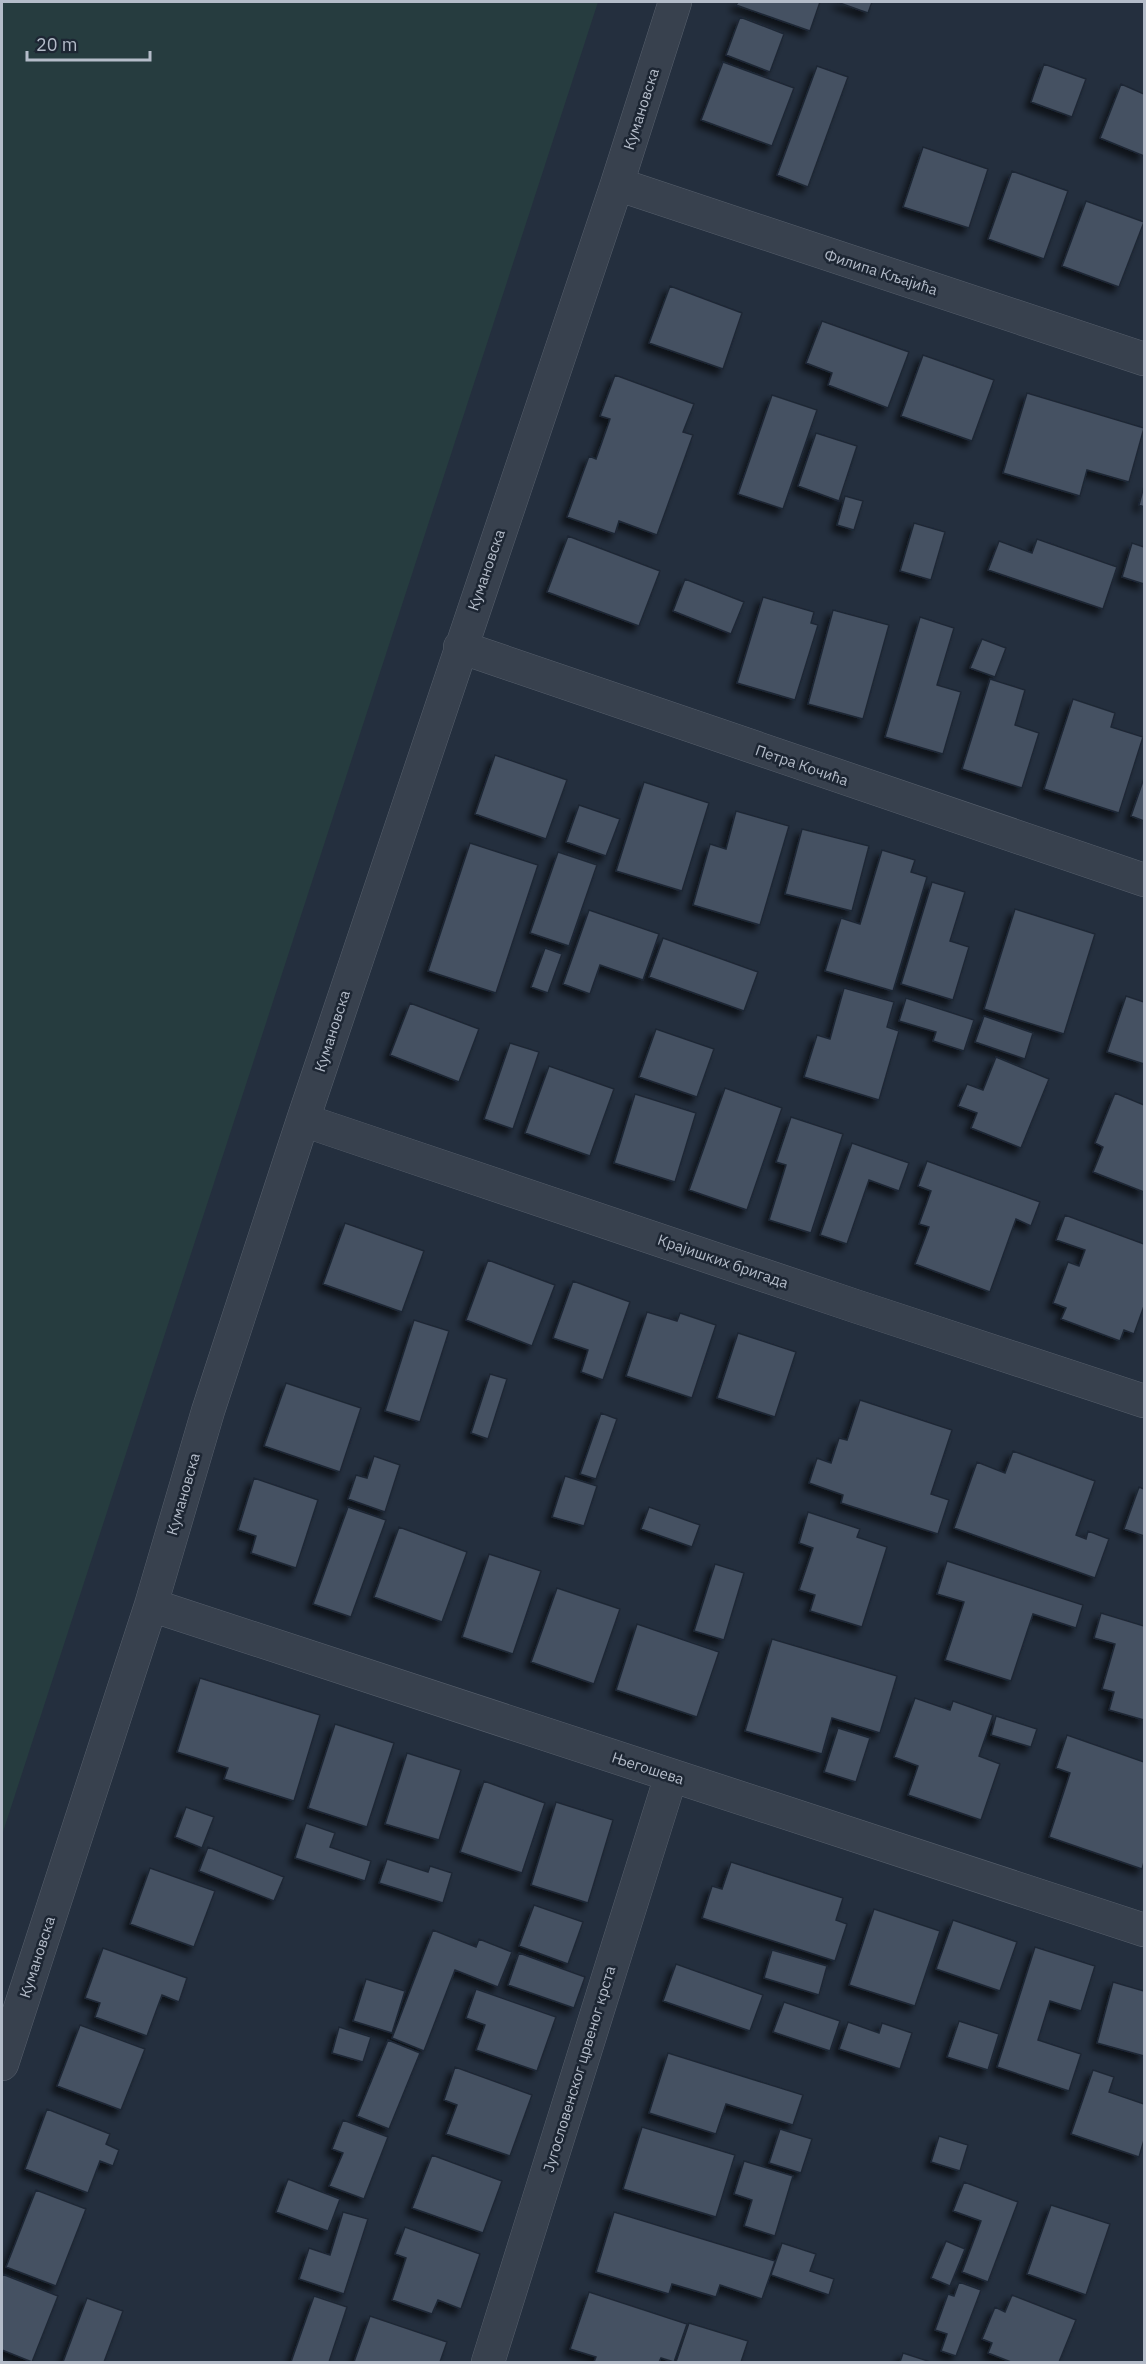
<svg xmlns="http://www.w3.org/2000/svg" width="1146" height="2364" font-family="'IBM Plex Sans',sans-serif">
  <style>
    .green { fill: #263c3f }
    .building { fill: #455162; stroke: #1f2835; stroke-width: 1.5; filter: url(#shadow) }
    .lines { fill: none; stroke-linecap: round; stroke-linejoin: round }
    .street-casing { stroke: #565f6c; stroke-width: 34 }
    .street { stroke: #38414e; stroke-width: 33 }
    .labels { text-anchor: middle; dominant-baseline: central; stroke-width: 5; stroke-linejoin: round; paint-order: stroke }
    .street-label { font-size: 15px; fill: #b4bcc9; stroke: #1d2633 }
  </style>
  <defs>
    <filter id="shadow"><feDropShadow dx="-5.5" dy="5.5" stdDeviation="3" flood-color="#0009"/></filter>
  </defs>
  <rect width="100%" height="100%" fill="#242f3e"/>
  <path class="green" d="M 2,2 L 598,2 L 2,1835 Z"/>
  <path class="building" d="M 738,2 L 820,2 L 810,31 L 736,5 Z
    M 837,2 L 872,2 L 868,13 Z
    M 740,17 L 784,34 L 770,72 L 726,55 Z
    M 723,62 L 794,88 L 772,146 L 701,120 Z
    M 1044,64 L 1086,79 L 1072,117 L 1031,102 Z
    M 817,66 L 848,77 L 808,187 L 777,175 Z
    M 1121,84 L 1144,94 L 1144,156 L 1100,138 Z
    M 923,147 L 988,169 L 969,228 L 903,207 Z
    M 1012,171 L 1068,191 L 1044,259 L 988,239 Z
    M 1086,201 L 1144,222 L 1119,287 L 1062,266 Z
    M 670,286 L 742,313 L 723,369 L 649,343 Z
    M 822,321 L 909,352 L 888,408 L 828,385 L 832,373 L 806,363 Z
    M 923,355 L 994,380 L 972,441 L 901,416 Z
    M 615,375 L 694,404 L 683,432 L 693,435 L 657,535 L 619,521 L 615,534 L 567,517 L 589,456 L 596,459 L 610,419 L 600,416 Z
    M 1027,393 L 1144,428 L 1129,482 L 1087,470 L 1080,496 L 1003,473 Z
    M 772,395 L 817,410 L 783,509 L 738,494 Z
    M 816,433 L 857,446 L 839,501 L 798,486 Z
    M 1144,486 L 1144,507 L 1139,505 Z
    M 845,496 L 863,501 L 854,530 L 837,525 Z
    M 914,523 L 945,532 L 931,580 L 900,571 Z
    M 568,536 L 660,571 L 639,626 L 547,592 Z
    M 1037,539 L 1117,567 L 1103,609 L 988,570 L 999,541 L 1032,553 Z
    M 1132,543 L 1144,547 L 1144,584 L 1122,577 Z
    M 685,579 L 744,602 L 731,634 L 673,611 Z
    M 763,597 L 814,612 L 811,623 L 818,625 L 795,700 L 737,683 Z
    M 833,610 L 889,625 L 863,719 L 808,704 Z
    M 920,617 L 954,628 L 937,685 L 961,692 L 943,754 L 885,737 Z
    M 982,639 L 1006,648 L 995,677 L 970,668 Z
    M 990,679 L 1025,690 L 1015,725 L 1039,733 L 1022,788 L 962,769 Z
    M 1073,699 L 1115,713 L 1111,727 L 1143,737 L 1119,813 L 1044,789 Z
    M 495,755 L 567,780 L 546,839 L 475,814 Z
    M 1144,778 L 1144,821 L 1131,816 Z
    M 644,782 L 709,803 L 682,891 L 616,871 Z
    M 579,805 L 620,819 L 606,856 L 566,842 Z
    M 736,811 L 789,826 L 760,925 L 693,905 L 710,844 L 726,849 Z
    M 802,829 L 869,846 L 852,911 L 785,894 Z
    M 470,843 L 538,865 L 496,993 L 428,971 Z
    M 882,850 L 915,860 L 911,872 L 927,877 L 893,991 L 825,971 L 841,918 L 860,924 Z
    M 558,852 L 597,865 L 569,946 L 530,933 Z
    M 932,882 L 965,892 L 950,941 L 969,947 L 953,1000 L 901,984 Z
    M 1015,909 L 1095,934 L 1064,1034 L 984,1009 Z
    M 589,910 L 659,934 L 643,980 L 600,965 L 590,994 L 563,984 Z
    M 663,938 L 758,972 L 744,1011 L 649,977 Z
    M 545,948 L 562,954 L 548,993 L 531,987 Z
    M 844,988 L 894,1002 L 887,1027 L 899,1031 L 879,1100 L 804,1077 L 817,1035 L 830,1039 Z
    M 1126,996 L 1144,1002 L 1144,1064 L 1107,1052 Z
    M 906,998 L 974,1020 L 964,1051 L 933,1041 L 936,1032 L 899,1021 Z
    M 410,1003 L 479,1029 L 459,1082 L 390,1055 Z
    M 984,1016 L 1033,1033 L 1025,1059 L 975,1042 Z
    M 656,1029 L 714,1049 L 697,1097 L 639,1077 Z
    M 510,1043 L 539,1052 L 513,1129 L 484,1119 Z
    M 996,1057 L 1049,1079 L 1021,1148 L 971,1128 L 977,1113 L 958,1106 L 967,1084 L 983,1090 Z
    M 549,1066 L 614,1089 L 590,1156 L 525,1133 Z
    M 725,1088 L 782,1108 L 747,1210 L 689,1190 Z
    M 1115,1093 L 1144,1105 L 1144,1192 L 1093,1172 L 1103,1147 L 1095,1143 Z
    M 635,1094 L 696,1113 L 675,1182 L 614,1163 Z
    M 791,1117 L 843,1134 L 811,1233 L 769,1220 L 786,1165 L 776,1162 Z
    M 852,1143 L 909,1163 L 899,1191 L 869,1180 L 847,1244 L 820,1235 Z
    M 927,1161 L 1040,1202 L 1031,1226 L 1016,1219 L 990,1292 L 915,1264 L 929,1227 L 919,1224 L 931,1191 L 918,1186 Z
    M 1065,1215 L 1144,1244 L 1144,1306 L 1134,1334 L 1124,1330 L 1120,1341 L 1061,1319 L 1066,1308 L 1053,1303 L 1068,1262 L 1079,1266 L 1085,1250 L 1056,1240 Z
    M 345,1223 L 424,1251 L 402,1312 L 323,1284 Z
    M 488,1260 L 555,1285 L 532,1346 L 466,1320 Z
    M 573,1281 L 630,1302 L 603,1380 L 581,1372 L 588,1350 L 553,1338 Z
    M 647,1312 L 677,1321 L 680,1313 L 716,1325 L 692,1398 L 626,1376 Z
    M 414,1320 L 449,1331 L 420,1422 L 385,1411 Z
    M 738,1333 L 796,1352 L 775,1417 L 717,1398 Z
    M 490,1374 L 507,1379 L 488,1439 L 471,1433 Z
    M 286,1383 L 361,1408 L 340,1472 L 264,1446 Z
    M 860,1400 L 952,1430 L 931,1494 L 949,1500 L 938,1534 L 841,1503 L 843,1495 L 809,1483 L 817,1458 L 831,1463 L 839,1438 L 847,1440 Z
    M 601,1413 L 617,1419 L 596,1479 L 580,1474 Z
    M 1013,1451 L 1095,1481 L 1076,1535 L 1086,1539 L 1088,1531 L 1109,1539 L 1095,1578 L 954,1528 L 977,1462 L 1005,1473 Z
    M 374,1456 L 400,1465 L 385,1512 L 348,1499 L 356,1475 L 367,1478 Z
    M 565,1476 L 597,1486 L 584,1526 L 552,1517 Z
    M 254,1478 L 318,1500 L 296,1568 L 251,1553 L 256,1536 L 238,1530 Z
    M 1139,1487 L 1144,1489 L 1144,1536 L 1124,1529 Z
    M 348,1507 L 386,1520 L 351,1617 L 313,1604 Z
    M 649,1507 L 700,1525 L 692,1547 L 641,1529 Z
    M 808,1512 L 860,1529 L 857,1537 L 887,1547 L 862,1627 L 810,1611 L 815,1595 L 799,1590 L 813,1548 L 799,1543 Z
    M 399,1527 L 467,1552 L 442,1622 L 374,1597 Z
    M 489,1554 L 541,1571 L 513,1654 L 462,1637 Z
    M 947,1561 L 1083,1605 L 1076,1628 L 1033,1614 L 1011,1681 L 945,1660 L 964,1602 L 937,1594 Z
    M 715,1564 L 744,1573 L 724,1640 L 694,1631 Z
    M 557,1588 L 620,1609 L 594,1684 L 531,1662 Z
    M 1101,1613 L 1144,1626 L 1144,1720 L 1109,1710 L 1114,1692 L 1102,1689 L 1115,1644 L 1094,1638 Z
    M 637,1624 L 719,1652 L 697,1717 L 616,1690 Z
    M 772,1639 L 897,1676 L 880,1733 L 832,1718 L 822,1754 L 745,1731 Z
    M 200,1678 L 320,1715 L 294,1801 L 224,1779 L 228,1768 L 177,1752 Z
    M 915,1698 L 950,1710 L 953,1701 L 993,1715 L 979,1756 L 1000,1764 L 981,1820 L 908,1795 L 918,1766 L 894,1757 Z
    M 996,1716 L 1037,1729 L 1031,1747 L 991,1735 Z
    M 335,1724 L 394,1743 L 367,1827 L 308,1808 Z
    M 838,1728 L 870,1738 L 856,1782 L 824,1772 Z
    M 1067,1735 L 1144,1762 L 1144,1862 L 1142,1869 L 1049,1837 L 1070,1773 L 1056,1768 Z
    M 407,1753 L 461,1770 L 439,1840 L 385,1824 Z
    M 484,1781 L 545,1803 L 522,1873 L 460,1852 Z
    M 556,1802 L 613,1820 L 588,1903 L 531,1885 Z
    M 186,1807 L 214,1817 L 202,1848 L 175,1837 Z
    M 306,1823 L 335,1833 L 330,1847 L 371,1861 L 365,1881 L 295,1858 Z
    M 208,1847 L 284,1877 L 274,1901 L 199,1871 Z
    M 387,1859 L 428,1872 L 430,1866 L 452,1873 L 443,1903 L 379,1883 Z
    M 731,1862 L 843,1898 L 836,1920 L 847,1924 L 835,1961 L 702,1918 L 712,1886 L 722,1889 Z
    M 150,1868 L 215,1891 L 194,1947 L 130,1924 Z
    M 534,1905 L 583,1922 L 568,1964 L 519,1946 Z
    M 874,1909 L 940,1931 L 915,2006 L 849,1985 Z
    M 953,1920 L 1017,1942 L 1000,1991 L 936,1969 Z
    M 433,1930 L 476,1947 L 479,1939 L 512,1952 L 498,1987 L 455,1970 L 424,2051 L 392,2038 Z
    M 1035,1947 L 1095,1966 L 1081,2011 L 1050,2001 L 1038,2040 L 1081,2054 L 1069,2091 L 997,2067 Z
    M 103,1948 L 187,1978 L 179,2002 L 162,1995 L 147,2036 L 95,2017 L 100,2003 L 85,1998 Z
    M 772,1950 L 827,1966 L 819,1995 L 764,1978 Z
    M 519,1953 L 585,1977 L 574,2008 L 508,1985 Z
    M 676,1964 L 763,1995 L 750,2031 L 663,2001 Z
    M 366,1979 L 405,1991 L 392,2033 L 353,2021 Z
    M 1113,1982 L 1144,1991 L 1144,2056 L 1097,2043 Z
    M 476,1989 L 556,2017 L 537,2071 L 476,2050 L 485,2025 L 466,2018 Z
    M 784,2002 L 840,2021 L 830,2051 L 773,2032 Z
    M 959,2021 L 999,2034 L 988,2070 L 947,2057 Z
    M 848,2022 L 879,2033 L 882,2023 L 912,2033 L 900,2069 L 839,2049 Z
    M 80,2025 L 145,2049 L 121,2110 L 57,2086 Z
    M 339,2027 L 371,2037 L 363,2062 L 332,2053 Z
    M 388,2040 L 420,2053 L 389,2129 L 357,2116 Z
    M 668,2053 L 803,2095 L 793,2125 L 726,2104 L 716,2134 L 649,2113 Z
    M 455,2067 L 532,2095 L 510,2156 L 446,2134 L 457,2105 L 444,2100 Z
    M 1093,2070 L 1114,2077 L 1109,2092 L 1144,2104 L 1144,2140 L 1139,2157 L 1071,2134 Z
    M 47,2109 L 110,2134 L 106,2144 L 119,2150 L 113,2166 L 100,2161 L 88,2193 L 25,2169 Z
    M 343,2120 L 388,2137 L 364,2199 L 329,2186 L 343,2153 L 332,2149 Z
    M 642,2127 L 735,2155 L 716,2217 L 623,2189 Z
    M 780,2129 L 812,2139 L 801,2173 L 769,2163 Z
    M 939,2136 L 968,2145 L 960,2171 L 931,2162 Z
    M 432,2155 L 502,2181 L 483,2233 L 412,2208 Z
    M 744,2161 L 793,2176 L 775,2236 L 744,2226 L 752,2200 L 734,2194 Z
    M 288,2179 L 340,2199 L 328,2231 L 276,2212 Z
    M 964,2182 L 1018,2202 L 988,2282 L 962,2272 L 981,2221 L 953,2211 Z
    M 36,2190 L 86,2209 L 56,2286 L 6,2267 Z
    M 1051,2205 L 1110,2224 L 1086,2295 L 1027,2274 Z
    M 343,2212 L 368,2219 L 344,2294 L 299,2279 L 309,2248 L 330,2255 Z
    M 614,2212 L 775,2261 L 762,2299 L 720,2285 L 716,2297 L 672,2284 L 669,2294 L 596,2272 Z
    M 405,2227 L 480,2254 L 461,2309 L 438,2300 L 432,2314 L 392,2300 L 406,2258 L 395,2254 Z
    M 946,2241 L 965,2249 L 950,2286 L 931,2278 Z
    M 782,2243 L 816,2254 L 810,2271 L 834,2279 L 829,2295 L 771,2275 Z
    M 2,2274 L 58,2296 L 32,2362 L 2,2350 Z
    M 959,2282 L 981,2290 L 956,2356 L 941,2351 L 947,2334 L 935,2330 L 948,2294 L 954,2296 Z
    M 589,2292 L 687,2324 L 674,2362 L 661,2358 L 659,2362 L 594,2362 L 596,2357 L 570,2349 Z
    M 1012,2295 L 1076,2320 L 1059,2362 L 1011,2362 L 988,2353 L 992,2343 L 982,2339 L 995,2307 L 1005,2312 Z
    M 314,2296 L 347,2307 L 329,2362 L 291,2362 Z
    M 87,2298 L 123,2311 L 104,2362 L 63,2362 Z
    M 370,2316 L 447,2342 L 440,2362 L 354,2362 Z
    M 689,2323 L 748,2341 L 741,2362 L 676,2362 Z
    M 903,2353 L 931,2362 L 900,2362 Z"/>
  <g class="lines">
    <g class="street-casing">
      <path id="street" d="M 617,184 L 1144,359
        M 460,647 L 1144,880
        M 303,1120 L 855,1306 L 1144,1401
        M 151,1605 L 1144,1930
        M 2,2064 L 151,1605 L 208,1411 L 303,1120 L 617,184 L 675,2
        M 488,2362 L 671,1776"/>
    </g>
    <use href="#street" class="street"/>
  </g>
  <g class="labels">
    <g class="street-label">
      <text transform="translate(641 109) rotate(-72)">Кумановска</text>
      <text transform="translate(881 272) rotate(18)">Филипа Кљајића</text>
      <text transform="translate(486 570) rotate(-71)">Кумановска</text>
      <text transform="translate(802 765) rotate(19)">Петра Кочића</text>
      <text transform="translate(332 1031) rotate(-72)">Кумановска</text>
      <text transform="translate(723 1261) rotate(19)">Крајишких бригада</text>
      <text transform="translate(183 1494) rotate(-74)">Кумановска</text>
      <text transform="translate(648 1768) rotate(18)">Његошева</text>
      <text transform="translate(37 1957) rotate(-72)">Кумановска</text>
      <text transform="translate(579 2069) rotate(-73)">Југословенског црвеног крста</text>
    </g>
  </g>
  <rect width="1146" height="2364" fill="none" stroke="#b4bcc9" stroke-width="6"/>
  <path d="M27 51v9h123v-9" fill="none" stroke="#b4bcc9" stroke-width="3"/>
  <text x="36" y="51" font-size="18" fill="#b4bcc9" stroke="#1d2633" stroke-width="4.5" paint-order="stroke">20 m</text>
</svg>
